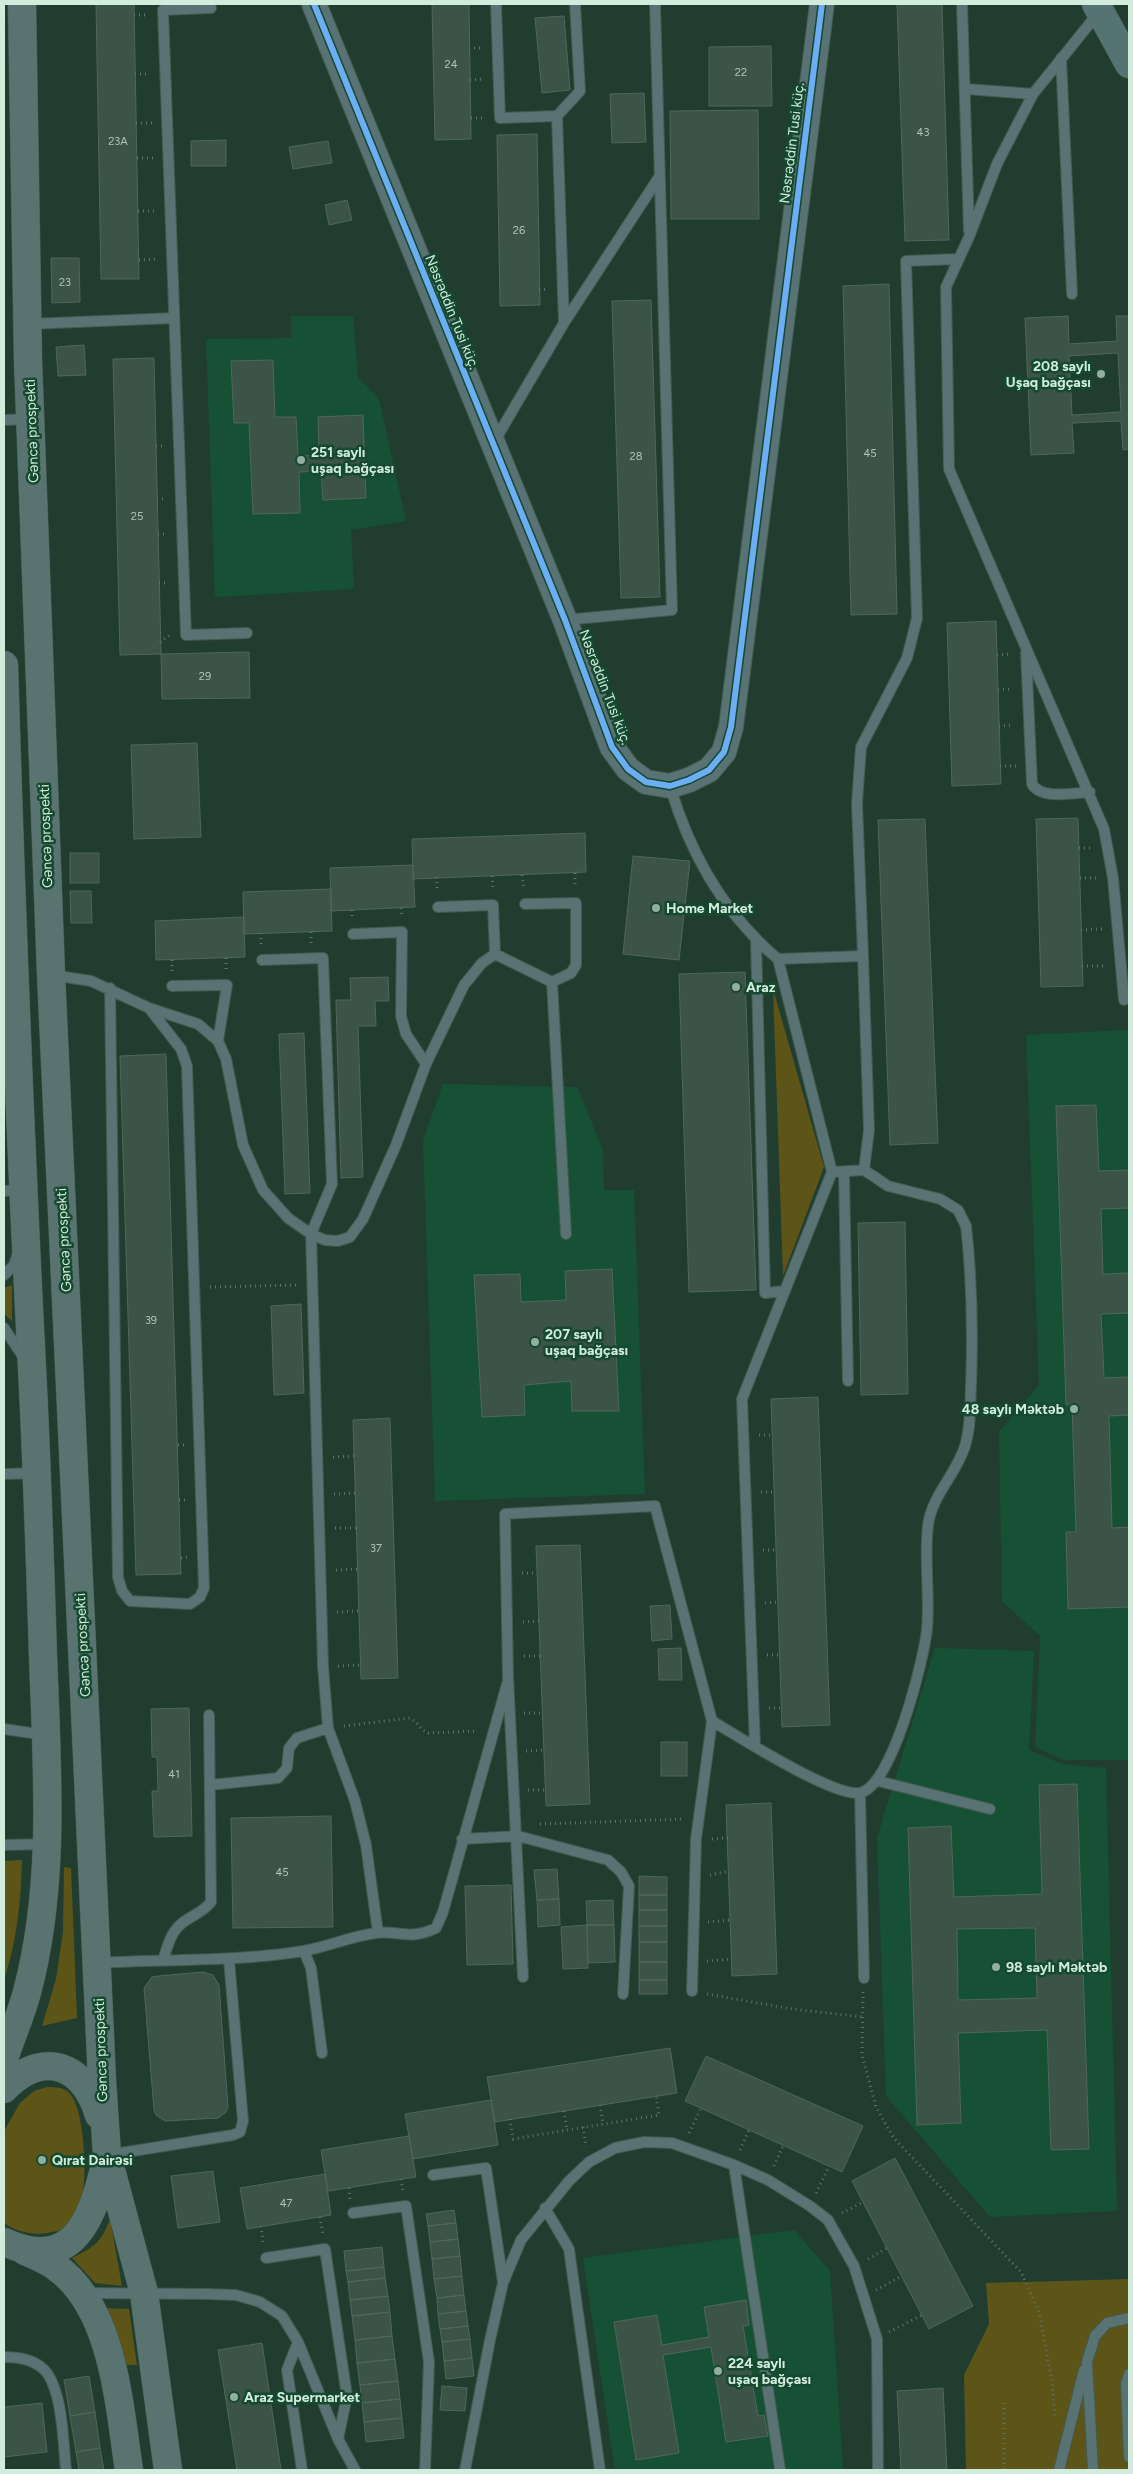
<svg xmlns="http://www.w3.org/2000/svg" width="1133" height="2474" font-family="Figtree,sans-serif">
  <style>
    .built { fill: #165135 }
    .green { fill: #5d5517 }
    .building { fill: #3c5347; stroke: #50675b; fill-rule: evenodd }
    .lines { fill: none; stroke-linecap: round; stroke-linejoin: round }
    .service-casing { stroke: #435a4e; stroke-width: 12 }
    .tertiary-casing { stroke: #435a4e; stroke-width: 26 }
    .secondary-casing { stroke: #435a4e; stroke-width: 29 }
    .primary-casing { stroke: #435a4e; stroke-width: 29 }
    .path { stroke: #5d7372; stroke-width: 3; stroke-dasharray: 1 4; stroke-linecap: butt }
    .service { stroke: #597273; stroke-width: 10 }
    .tertiary { stroke: #597273; stroke-width: 24 }
    .secondary { stroke: #557372; stroke-width: 28 }
    .primary { stroke: #587370; stroke-width: 28 }
    .cycleway-casing { stroke: #154930; stroke-width: 9 }
    .cycleway { stroke: #6dadf4; stroke-width: 6 }
    .poi-dot { fill: #94af9f; stroke: #154930; stroke-width: 2 }
    .labels { text-anchor: middle; dominant-baseline: central; stroke-width: 5; stroke-linejoin: round; paint-order: stroke }
    .number-label { font-size: 11px; fill: #acc6b7 }
    .street-label { font-size: 14px; fill: #d2ecdc; stroke: #154930 }
    .poi-label { font-size: 14px; font-weight: bold; fill: #d2ecdc; stroke: #154930; text-anchor: start }
  </style>
  <rect width="100%" height="100%" fill="#213d2f"/>
  <path class="built" d="M 291,316 L 353,316 L 358,377 L 379,399 L 406,521 L 351,530 L 354,589 L 215,597 L 206,339 L 291,338 Z
    M 1129,1030 L 1129,1760 L 1064,1760 L 1035,1747 L 1040,1636 L 1002,1601 L 999,1432 L 1039,1385 L 1026,1035 Z
    M 443,1084 L 577,1087 L 603,1150 L 604,1190 L 634,1190 L 645,1494 L 435,1501 L 423,1141 Z
    M 935,1648 L 1034,1651 L 1029,1750 L 1062,1764 L 1106,1768 L 1117,2211 L 990,2217 L 886,2096 L 877,1838 Z
    M 794,2230 L 830,2271 L 843,2470 L 615,2470 L 583,2258 Z"/>
  <path class="green" d="M 773,989 L 824,1167 L 783,1276 Z
    M 12,1285 L 12,1321 L 4,1314 L 4,1288 Z
    M 22,1860 C 21,1901 17,1941 4,1980 L 4,1861 Z
    M 64,1867 L 71,1868 L 77,2018 L 42,2026 L 56,1979 L 63,1932 Z
    M 47,2087 C 56,2087 65,2087 71,2095 C 85,2114 87,2176 82,2198 C 80,2208 74,2218 71,2227 C 46,2235 27,2238 4,2223 L 4,2131 L 20,2103 L 34,2091 Z
    M 110,2219 L 122,2286 L 95,2283 L 72,2258 C 94,2247 101,2243 110,2219 Z
    M 1129,2279 L 1129,2470 L 966,2470 L 964,2375 L 989,2324 L 986,2283 Z
    M 104,2308 L 129,2309 L 137,2365 L 127,2365 Z"/>
  <path class="building" d="M 96,4 L 134,4 L 139,279 L 101,279 Z
    M 432,4 L 469,4 L 471,139 L 435,140 Z
    M 897,4 L 942,4 L 949,240 L 905,241 Z
    M 564,16 L 570,90 L 542,93 L 535,18 Z
    M 771,46 L 772,106 L 709,106 L 709,47 Z
    M 644,93 L 646,142 L 612,143 L 610,94 Z
    M 758,110 L 759,219 L 671,219 L 670,111 Z
    M 537,134 L 540,305 L 500,306 L 497,135 Z
    M 226,140 L 226,166 L 191,166 L 191,141 Z
    M 328,141 L 332,163 L 293,169 L 289,147 Z
    M 347,200 L 352,220 L 329,225 L 325,205 Z
    M 51,258 L 79,258 L 80,302 L 52,303 Z
    M 889,284 L 897,614 L 851,615 L 843,286 Z
    M 651,300 L 660,597 L 621,598 L 612,301 Z
    M 1068,316 L 1069,344 L 1117,341 L 1116,316 L 1129,316 L 1129,449 L 1123,450 L 1121,421 L 1072,423 L 1074,453 L 1031,455 L 1025,318 ZM 1118,353 L 1121,412 L 1072,415 L 1069,356 Z
    M 84,345 L 86,375 L 58,376 L 56,347 Z
    M 154,358 L 161,654 L 120,655 L 113,359 Z
    M 273,360 L 275,417 L 296,417 L 298,456 L 319,455 L 318,417 L 363,415 L 366,498 L 323,500 L 321,471 L 299,472 L 300,513 L 253,514 L 249,423 L 234,423 L 231,361 Z
    M 996,621 L 1001,784 L 952,786 L 947,623 Z
    M 249,652 L 250,698 L 162,699 L 161,654 Z
    M 197,743 L 201,837 L 134,839 L 131,745 Z
    M 1078,818 L 1083,986 L 1041,987 L 1036,819 Z
    M 925,819 L 938,1143 L 890,1145 L 878,820 Z
    M 585,833 L 586,872 L 413,879 L 412,839 Z
    M 70,853 L 99,853 L 99,883 L 70,883 Z
    M 633,856 L 690,861 L 679,960 L 623,954 Z
    M 413,865 L 415,907 L 331,911 L 330,868 Z
    M 331,889 L 332,931 L 244,934 L 243,892 Z
    M 70,891 L 91,891 L 92,923 L 71,923 Z
    M 244,917 L 245,957 L 156,960 L 155,921 Z
    M 745,972 L 756,1290 L 689,1292 L 679,974 Z
    M 388,977 L 389,1001 L 375,1001 L 376,1026 L 358,1026 L 363,1177 L 341,1178 L 336,1000 L 351,1000 L 350,978 Z
    M 304,1033 L 310,1193 L 285,1194 L 279,1034 Z
    M 166,1054 L 181,1574 L 136,1575 L 120,1056 Z
    M 1096,1105 L 1099,1171 L 1129,1170 L 1129,1208 L 1101,1209 L 1103,1274 L 1129,1273 L 1129,1313 L 1101,1314 L 1104,1378 L 1129,1377 L 1129,1415 L 1109,1416 L 1112,1528 L 1129,1527 L 1129,1607 L 1068,1609 L 1066,1532 L 1076,1532 L 1072,1404 L 1066,1405 L 1056,1106 Z
    M 905,1222 L 908,1394 L 861,1395 L 858,1223 Z
    M 612,1269 L 619,1411 L 572,1411 L 571,1381 L 524,1385 L 525,1415 L 482,1417 L 474,1275 L 520,1274 L 521,1302 L 566,1300 L 565,1271 Z
    M 301,1304 L 304,1393 L 274,1395 L 271,1306 Z
    M 818,1397 L 830,1725 L 782,1727 L 771,1399 Z
    M 390,1418 L 398,1678 L 361,1679 L 353,1420 Z
    M 580,1545 L 590,1804 L 546,1806 L 536,1546 Z
    M 670,1605 L 672,1639 L 652,1641 L 650,1606 Z
    M 681,1648 L 682,1680 L 659,1680 L 658,1649 Z
    M 189,1708 L 192,1836 L 154,1837 L 152,1791 L 158,1791 L 157,1757 L 152,1757 L 151,1709 Z
    M 661,1742 L 687,1742 L 687,1776 L 661,1776 Z
    M 1077,1784 L 1089,2149 L 1051,2150 L 1047,2030 L 958,2033 L 961,2123 L 917,2125 L 908,1828 L 951,1826 L 954,1897 L 1042,1894 L 1039,1785 ZM 1035,1928 L 1037,1998 L 958,2000 L 957,1929 Z
    M 771,1803 L 777,1974 L 732,1976 L 726,1805 Z
    M 331,1816 L 333,1927 L 233,1928 L 231,1818 Z
    M 557,1869 L 559,1899 L 537,1900 L 534,1870 Z
    M 639,1876 L 667,1877 L 667,1895 L 639,1895 Z
    M 511,1885 L 513,1964 L 467,1965 L 465,1886 Z
    M 639,1895 L 667,1895 L 667,1910 L 639,1910 Z
    M 559,1899 L 560,1925 L 538,1927 L 537,1900 Z
    M 613,1900 L 614,1925 L 587,1925 L 586,1901 Z
    M 639,1910 L 667,1910 L 667,1926 L 639,1926 Z
    M 587,1925 L 614,1925 L 615,1962 L 588,1963 Z
    M 587,1925 L 588,1968 L 563,1969 L 561,1927 Z
    M 639,1926 L 667,1926 L 667,1942 L 639,1942 Z
    M 639,1942 L 667,1942 L 667,1962 L 639,1962 Z
    M 639,1962 L 667,1962 L 667,1980 L 639,1980 Z
    M 203,1972 L 213,1975 L 219,1985 L 228,2107 L 226,2112 L 218,2118 L 165,2121 L 156,2115 L 154,2110 L 144,1988 L 152,1977 L 158,1976 Z
    M 639,1980 L 667,1980 L 667,1994 L 639,1994 Z
    M 670,2048 L 677,2093 L 495,2122 L 487,2077 Z
    M 706,2056 L 863,2126 L 842,2172 L 685,2101 Z
    M 491,2100 L 498,2145 L 413,2159 L 405,2114 Z
    M 409,2136 L 416,2177 L 328,2191 L 321,2150 Z
    M 895,2158 L 973,2306 L 929,2329 L 852,2181 Z
    M 213,2171 L 220,2222 L 178,2228 L 171,2176 Z
    M 325,2174 L 331,2215 L 247,2229 L 240,2188 Z
    M 454,2210 L 456,2223 L 428,2226 L 426,2214 Z
    M 456,2223 L 458,2239 L 430,2242 L 428,2226 Z
    M 458,2239 L 460,2256 L 432,2259 L 430,2242 Z
    M 382,2247 L 384,2267 L 346,2271 L 344,2251 Z
    M 460,2256 L 462,2276 L 434,2279 L 432,2259 Z
    M 384,2267 L 385,2278 L 348,2282 L 346,2271 Z
    M 462,2276 L 464,2295 L 437,2298 L 434,2279 Z
    M 385,2278 L 388,2296 L 350,2300 L 348,2282 Z
    M 464,2295 L 466,2311 L 438,2314 L 437,2298 Z
    M 388,2296 L 390,2312 L 352,2316 L 350,2300 Z
    M 746,2300 L 749,2325 L 743,2326 L 758,2416 L 764,2415 L 768,2436 L 726,2442 L 711,2347 L 663,2355 L 679,2453 L 636,2460 L 614,2322 L 657,2315 L 662,2345 L 709,2337 L 704,2307 Z
    M 466,2311 L 468,2326 L 440,2329 L 438,2314 Z
    M 390,2312 L 392,2336 L 355,2340 L 352,2316 Z
    M 468,2326 L 470,2339 L 442,2342 L 440,2329 Z
    M 392,2336 L 395,2359 L 357,2363 L 355,2340 Z
    M 470,2339 L 472,2358 L 444,2361 L 442,2342 Z
    M 262,2343 L 281,2470 L 237,2470 L 218,2350 Z
    M 472,2358 L 474,2376 L 446,2379 L 444,2361 Z
    M 395,2359 L 398,2381 L 360,2385 L 357,2363 Z
    M 89,2376 L 95,2412 L 70,2416 L 64,2380 Z
    M 398,2381 L 400,2399 L 362,2403 L 360,2385 Z
    M 442,2386 L 467,2388 L 465,2411 L 440,2410 Z
    M 943,2388 L 947,2470 L 901,2470 L 897,2391 Z
    M 400,2399 L 402,2418 L 364,2422 L 362,2403 Z
    M 42,2403 L 47,2452 L 4,2457 L 4,2407 Z
    M 95,2412 L 100,2448 L 76,2452 L 70,2416 Z
    M 402,2418 L 404,2438 L 366,2442 L 364,2422 Z
    M 100,2448 L 104,2470 L 79,2470 L 76,2452 Z"/>
  <g class="lines">
    <g class="service-casing">
      <path id="service" d="M 496,4 L 500,118 L 557,116 L 564,323
        M 962,4 L 969,231
        M 211,8 L 163,10 L 186,635 L 247,633
        M 1099,12 L 1033,94 L 997,164 L 969,237 L 946,287 L 949,469 L 1104,829 L 1113,878 L 1124,1000
        M 1061,58 L 1072,294
        M 966,89 L 1033,94
        M 557,116 L 580,91 L 575,4
        M 29,324 L 174,318
        M 4,420 L 28,419
        M 494,442 L 564,323 L 659,177
        M 565,620 L 672,610 L 655,4
        M 1026,653 L 1032,784 C 1041,800 1074,793 1090,792
        M 670,786 C 690,854 723,913 778,959 L 832,1172 L 742,1399 L 755,1746
        M 525,904 L 576,903 L 576,965 L 571,973 L 552,982
        M 438,907 L 493,905 L 495,954
        M 353,934 L 402,932 L 401,1016 L 406,1034 L 426,1064
        M 756,940 L 765,1293 L 785,1291
        M 863,956 L 857,803 L 861,747 L 907,658 L 917,618 L 906,261 L 958,259
        M 778,959 L 863,956 L 869,1130 L 864,1170 L 832,1172
        M 262,960 L 323,958 L 332,1184 L 311,1234 L 323,1666 L 328,1728 L 355,1801 L 366,1845 L 378,1933
        M 52,975 L 91,981 L 149,1008 L 198,1024 L 218,1041 L 226,1059 L 243,1145 L 263,1190 L 288,1218 L 311,1234 L 325,1240 L 338,1241 L 350,1237 L 363,1219 L 396,1145 L 426,1064 L 464,985 L 482,963 L 495,954 L 552,982 L 566,1234
        M 172,986 L 227,985 L 218,1041
        M 110,988 L 118,1577 L 122,1591 L 130,1601 L 190,1604 L 200,1597 L 204,1588 L 187,1066 L 181,1049 L 149,1008
        M 844,1173 L 848,1381
        M 4,1191 L 23,1190
        M 4,1275 L 14,1265 L 18,1253
        M 4,1328 L 24,1358
        M 4,1474 L 37,1473
        M 4,1729 L 45,1735
        M 878,1781 L 990,1809
        M 210,1785 L 278,1778 L 287,1768 L 289,1748 L 297,1738 L 328,1728
        M 860,1793 L 864,1978
        M 462,1839 L 518,1836 L 608,1860 L 621,1872 L 629,1886 L 623,1994
        M 4,1845 L 45,1844
        M 304,1951 L 311,1968 L 322,2053
        M 163,1960 C 168,1945 171,1930 185,1921 C 195,1914 203,1912 211,1902 L 209,1715
        M 98,1963 C 166,1959 235,1962 303,1951 C 328,1947 351,1936 376,1933 C 400,1930 409,1941 436,1928 L 443,1912 L 507,1684
        M 523,1977 L 508,1677 L 505,1514 L 655,1506 L 712,1721 C 739,1737 832,1796 859,1793 C 892,1789 924,1659 927,1629 C 930,1595 924,1559 928,1525 C 932,1495 956,1475 965,1446 C 971,1427 970,1406 971,1386 C 973,1332 972,1279 966,1226 L 958,1210 L 940,1199 L 888,1186 L 864,1170
        M 692,1991 L 696,1839 L 712,1721
        M 108,2155 L 233,2135 L 240,2132 L 243,2121 L 229,1960
        M 734,2165 L 780,2469
        M 433,2175 L 486,2168 L 503,2282
        M 545,2208 L 569,2249 L 600,2470
        M 353,2213 L 406,2206 L 429,2362 L 425,2470
        M 266,2258 L 325,2249 L 347,2396 L 338,2439
        M 84,2293 L 208,2294 L 236,2295 L 260,2302 L 282,2316 L 298,2342 L 338,2439 L 355,2470
        M 298,2342 L 287,2370 L 302,2470
        M 4,2357 C 15,2357 31,2359 41,2367 C 63,2383 63,2444 66,2470
        M 1129,2374 L 1126,2384 L 1129,2457
        M 465,2470 L 490,2340 L 503,2283 L 521,2240 L 569,2181 L 589,2162 L 615,2148 L 644,2142 L 672,2143 L 734,2165 L 768,2180 L 810,2206 L 828,2220 L 854,2266 L 877,2339 L 878,2470
        M 1059,2470 L 1084,2370
        M 1093,2470 L 1087,2362 L 1095,2336 L 1107,2323 L 1129,2318"/>
    </g>
    <g class="tertiary-casing">
      <path id="tertiary" d="M 314,4 L 565,620 L 612,747 L 628,769 L 646,782 L 670,786 L 689,780 L 709,770 L 724,752 L 731,727 L 822,4"/>
    </g>
    <g class="secondary-casing">
      <path id="secondary" d="M 1096,4 L 1129,64"/>
    </g>
    <g class="primary-casing">
      <path id="primary" d="M 22,4 L 28,361 L 51,974 L 102,2080 L 107,2155 L 144,2293 L 168,2470
        M 4,665 C 11,900 20,1134 32,1368 C 37,1464 40,1560 43,1656 C 47,1767 56,1884 27,1992 C 21,2015 11,2037 4,2059
        M 4,2089 C 43,2049 84,2064 99,2115
        M 4,2242 C 74,2274 94,2217 106,2160
        M 25,2251 C 36,2256 47,2260 56,2267 C 114,2308 119,2406 129,2470"/>
    </g>
    <path class="path" d="M 134,15 L 148,15
      M 469,48 L 484,48
      M 135,74 L 150,74
      M 470,80 L 485,79
      M 471,118 L 485,118
      M 136,123 L 152,123
      M 137,158 L 153,158
      M 138,211 L 155,211
      M 139,260 L 157,259
      M 539,290 L 549,289
      M 156,446 L 165,446
      M 157,499 L 166,499
      M 158,534 L 167,534
      M 159,583 L 168,583
      M 160,642 L 170,635
      M 997,655 L 1011,654
      M 998,690 L 1012,689
      M 999,726 L 1013,725
      M 1000,766 L 1017,766
      M 1079,848 L 1093,848
      M 575,873 L 575,887
      M 522,875 L 524,888
      M 492,876 L 493,889
      M 437,877 L 437,891
      M 1080,878 L 1097,878
      M 401,908 L 402,916
      M 352,910 L 352,919
      M 1081,930 L 1103,929
      M 311,932 L 311,943
      M 261,933 L 261,945
      M 226,958 L 226,969
      M 172,960 L 172,971
      M 1082,966 L 1107,966
      M 210,1287 L 297,1285
      M 759,1435 L 772,1435
      M 178,1445 L 185,1445
      M 333,1457 L 354,1456
      M 761,1492 L 774,1492
      M 334,1494 L 355,1493
      M 179,1500 L 187,1500
      M 335,1528 L 356,1528
      M 763,1550 L 776,1550
      M 181,1558 L 189,1557
      M 336,1570 L 358,1569
      M 522,1573 L 537,1573
      M 765,1603 L 778,1602
      M 337,1612 L 359,1611
      M 523,1622 L 539,1621
      M 767,1655 L 780,1655
      M 524,1656 L 540,1656
      M 338,1666 L 361,1665
      M 769,1708 L 781,1708
      M 524,1713 L 542,1713
      M 344,1726 L 410,1718 C 418,1723 421,1730 428,1733 L 478,1731
      M 526,1751 L 544,1750
      M 528,1790 L 545,1790
      M 540,1824 L 684,1819
      M 712,1839 L 728,1838
      M 710,1875 L 729,1871
      M 708,1922 L 730,1920
      M 707,1961 L 732,1959
      M 863,1992 L 862,2055 L 876,2107 L 893,2137 L 1021,2272 L 1039,2312 L 1052,2381 L 1055,2418
      M 707,1994 L 792,2009 L 863,2017
      M 600,2105 L 603,2124
      M 564,2111 L 567,2130
      M 510,2119 L 513,2139 L 659,2115 L 656,2096
      M 583,2127 L 586,2147
      M 689,2133 L 701,2108
      M 740,2150 L 749,2130
      M 774,2166 L 783,2146
      M 401,2179 L 403,2191
      M 349,2188 L 350,2200
      M 816,2193 L 829,2166
      M 842,2213 L 863,2202
      M 320,2217 L 323,2234
      M 261,2226 L 263,2242
      M 868,2259 L 887,2248
      M 876,2290 L 902,2276
      M 889,2332 L 922,2315
      M 1004,2403 L 1004,2470"/>
    <use href="#service" class="service"/>
    <use href="#tertiary" class="tertiary"/>
    <use href="#secondary" class="secondary"/>
    <use href="#primary" class="primary"/>
    <g class="cycleway-casing">
      <path id="cycleway" d="M 314,4 L 565,620 L 612,747 L 628,769 L 646,782 L 670,786 L 689,780 L 709,770 L 724,752 L 731,727 L 822,4"/>
    </g>
    <use href="#cycleway" class="cycleway"/>
  </g>
  <g class="poi-dot">
    <circle cx="1101" cy="374" r="5"/>
    <circle cx="301" cy="460" r="5"/>
    <circle cx="656" cy="908" r="5"/>
    <circle cx="736" cy="987" r="5"/>
    <circle cx="535" cy="1342" r="5"/>
    <circle cx="1074" cy="1409" r="5"/>
    <circle cx="996" cy="1967" r="5"/>
    <circle cx="42" cy="2160" r="5"/>
    <circle cx="718" cy="2371" r="5"/>
    <circle cx="234" cy="2397" r="5"/>
  </g>
  <g class="labels">
    <g class="number-label">
      <text x="451" y="64">24</text>
      <text x="741" y="72">22</text>
      <text x="923" y="132">43</text>
      <text x="118" y="141">23A</text>
      <text x="519" y="230">26</text>
      <text x="65" y="282">23</text>
      <text x="870" y="453">45</text>
      <text x="636" y="456">28</text>
      <text x="137" y="516">25</text>
      <text x="205" y="676">29</text>
      <text x="151" y="1320">39</text>
      <text x="376" y="1548">37</text>
      <text x="174" y="1774">41</text>
      <text x="282" y="1872">45</text>
      <text x="286" y="2203">47</text>
    </g>
    <g class="street-label">
      <text transform="translate(792 143) rotate(-83)">Nəsrəddin Tusi küç.</text>
      <text transform="translate(452 312) rotate(68)">Nəsrəddin Tusi küç.</text>
      <text transform="translate(32 431) rotate(-92)">Gəncə prospekti</text>
      <text transform="translate(605 687) rotate(69)">Nəsrəddin Tusi küç.</text>
      <text transform="translate(46 836) rotate(-92)">Gəncə prospekti</text>
      <text transform="translate(64 1240) rotate(-93)">Gəncə prospekti</text>
      <text transform="translate(83 1645) rotate(-93)">Gəncə prospekti</text>
      <text transform="translate(101 2050) rotate(-92)">Gəncə prospekti</text>
    </g>
    <g class="poi-label">
      <text x="1091" y="366" text-anchor="end">208 saylı<tspan x="1091" dy="16">Uşaq bağçası</tspan></text>
      <text x="311" y="452">251 saylı<tspan x="311" dy="16">uşaq bağçası</tspan></text>
      <text x="666" y="908">Home Market</text>
      <text x="746" y="987">Araz</text>
      <text x="545" y="1334">207 saylı<tspan x="545" dy="16">uşaq bağçası</tspan></text>
      <text x="1064" y="1409" text-anchor="end">48 saylı Məktəb</text>
      <text x="1006" y="1967">98 saylı Məktəb</text>
      <text x="52" y="2160">Qırat Dairəsi</text>
      <text x="728" y="2363">224 saylı<tspan x="728" dy="16">uşaq bağçası</tspan></text>
      <text x="244" y="2397">Araz Supermarket</text>
    </g>
  </g>
  <rect width="1133" height="2474" fill="none" stroke="#d2ecdc" stroke-width="10"/>
</svg>
